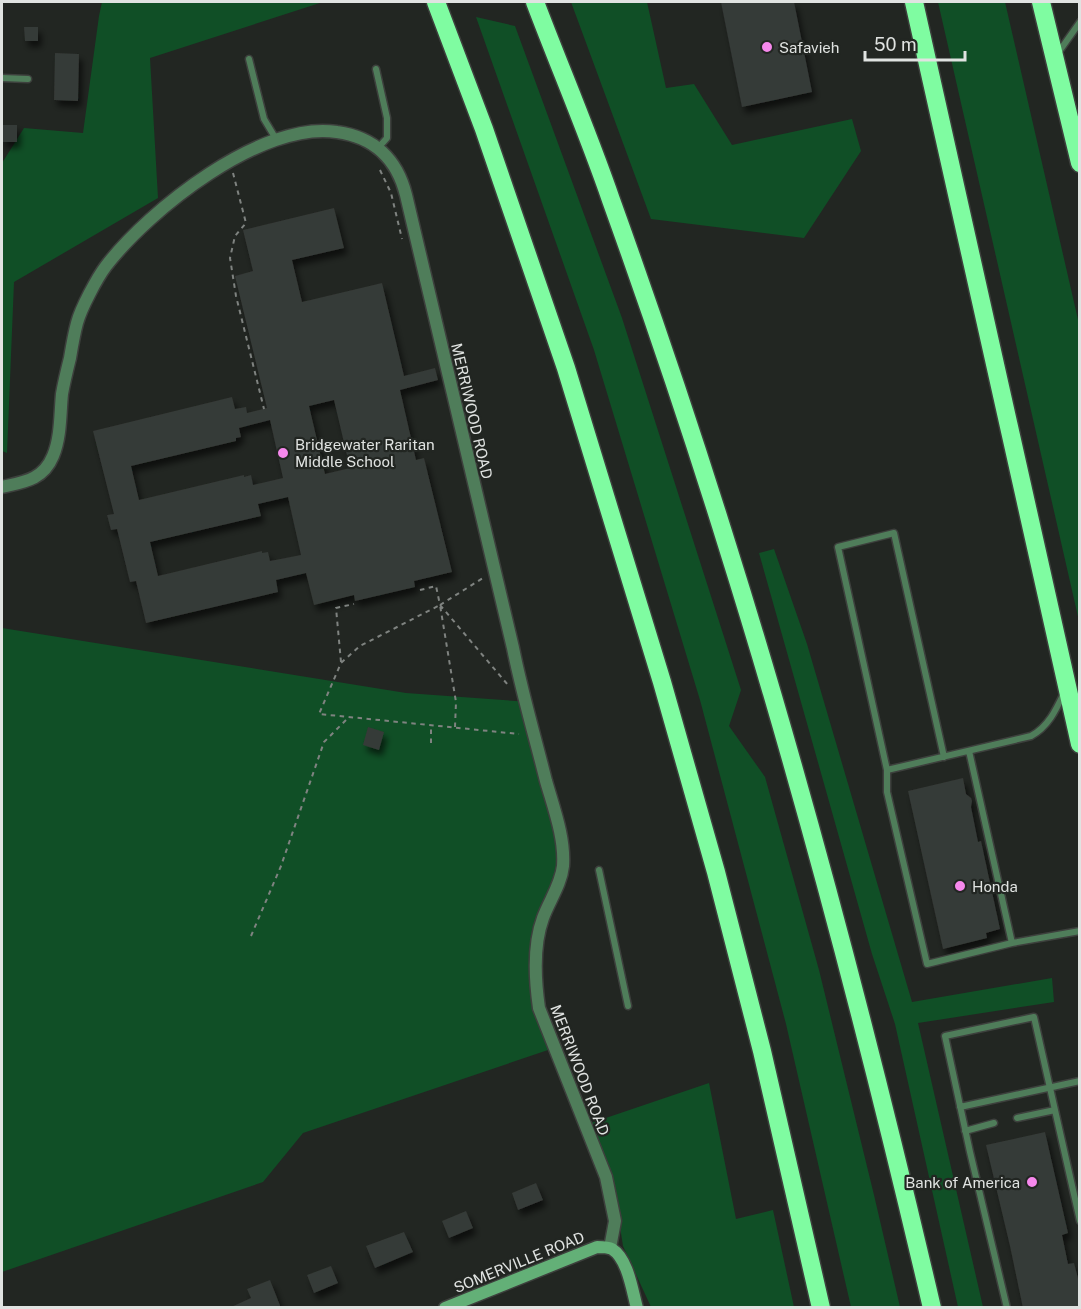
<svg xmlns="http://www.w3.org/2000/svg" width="1081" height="1309" font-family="'Public Sans',sans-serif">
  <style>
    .green { fill: #104f26 }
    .building { fill: #363a37; fill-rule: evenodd; filter: url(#shadow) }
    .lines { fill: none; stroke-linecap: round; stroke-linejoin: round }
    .lane-casing { stroke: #3d403d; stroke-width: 9 }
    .street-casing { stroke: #3d403d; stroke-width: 15 }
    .secondary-casing { stroke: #3d403d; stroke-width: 15 }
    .highway-casing { stroke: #3d403d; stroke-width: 21 }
    .path { stroke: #7f8380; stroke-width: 2; stroke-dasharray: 4.5 4.5; stroke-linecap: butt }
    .lane { stroke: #4f7d5a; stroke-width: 6 }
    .street { stroke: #4f7d5a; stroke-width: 12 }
    .secondary { stroke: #63b077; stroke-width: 12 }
    .highway { stroke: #7ffca1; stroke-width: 18 }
    .poi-dot { fill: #f688ec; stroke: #222622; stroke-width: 2 }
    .labels { text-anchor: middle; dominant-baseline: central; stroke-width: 4.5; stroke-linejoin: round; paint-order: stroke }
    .poi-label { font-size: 15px; fill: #e0e3e1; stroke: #222622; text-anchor: start }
    .street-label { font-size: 15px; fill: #e0e3e1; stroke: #222622 }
  </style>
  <defs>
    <filter id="shadow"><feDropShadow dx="3.5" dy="6" stdDeviation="3" flood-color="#0009"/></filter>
  </defs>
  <rect width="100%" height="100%" fill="#222622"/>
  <path class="green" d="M 102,2 L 323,2 L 150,58 L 158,198 L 14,282 L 7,453 L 2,451 L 2,163 L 24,128 L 83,133 L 99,16 Z
    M 571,2 L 647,2 L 666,88 L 694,84 L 732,145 L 852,119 L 861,151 L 804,238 L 651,219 Z
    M 938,2 L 1005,2 L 1079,324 L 1079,621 Z
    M 476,17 L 515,26 L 622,318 L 741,690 L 729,726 L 765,777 L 819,970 L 874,1195 L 900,1307 L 851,1307 L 786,1024 L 700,700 L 594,350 Z
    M 774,549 L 807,644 L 912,1002 L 1052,978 L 1054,1002 L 918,1023 L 983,1307 L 958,1307 L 895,1024 L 872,954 L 759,553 Z
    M 2,628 L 406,693 L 530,702 L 564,856 L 534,973 L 551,1049 L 303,1133 L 263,1182 L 2,1272 Z
    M 709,1083 L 736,1219 L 773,1210 L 794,1307 L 651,1307 L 623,1246 L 612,1175 L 591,1123 Z"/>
  <path class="building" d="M 721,2 L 794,2 L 812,92 L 742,107 Z
    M 24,27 L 38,27 L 38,41 L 25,41 Z
    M 55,53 L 79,54 L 78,101 L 54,100 Z
    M 2,125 L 17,125 L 17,142 L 2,142 Z
    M 334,208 L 344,248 L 292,260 L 302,302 L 382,283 L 404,376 L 435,368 L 438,380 L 400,390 L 416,460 L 424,458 L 452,572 L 414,581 L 415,587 L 355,601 L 354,595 L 314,605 L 306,573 L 276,580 L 278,592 L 146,623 L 136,581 L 130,582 L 117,529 L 111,530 L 107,515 L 114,514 L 93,431 L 232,397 L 235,409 L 246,407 L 247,413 L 267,408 L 235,276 L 253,271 L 243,230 ZM 334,400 L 350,468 L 325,474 L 309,406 ZM 270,420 L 283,478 L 253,485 L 251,475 L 244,477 L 244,475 L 139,500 L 131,466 L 236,441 L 236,438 L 241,437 L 239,428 ZM 288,497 L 301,555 L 270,561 L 268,552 L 262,553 L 262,551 L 158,576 L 150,542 L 261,516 L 258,504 Z
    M 368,727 L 384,732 L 379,750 L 363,745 Z
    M 963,778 L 966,794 L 971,798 L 972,801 L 971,807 L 978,842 L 981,841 L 1000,929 L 986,933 L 987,938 L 943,949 L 908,791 Z
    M 1045,1132 L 1068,1233 L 1062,1235 L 1068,1264 L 1074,1263 L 1080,1286 L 1080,1308 L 1023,1308 L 1010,1246 L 986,1145 Z
    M 536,1183 L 543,1200 L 518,1210 L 512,1193 Z
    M 466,1211 L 473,1228 L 449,1238 L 442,1221 Z
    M 404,1232 L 413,1252 L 375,1268 L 366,1246 Z
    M 331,1266 L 338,1283 L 314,1293 L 307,1275 Z
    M 270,1280 L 281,1308 L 229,1308 L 251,1298 L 247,1289 Z"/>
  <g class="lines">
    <g class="lane-casing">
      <path id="lane" d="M 1058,53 L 1080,22
        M 249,59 L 264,119 L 276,139
        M 376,69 L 387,118 L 387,138 L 378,148
        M 2,78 L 28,79
        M 969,751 L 1012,943 L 927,964 L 887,792 L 887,770 L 1031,736 C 1048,727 1056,710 1064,693
        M 887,770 L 838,547 L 894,533 L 944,757
        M 599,870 L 628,1006
        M 1012,943 L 1080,931
        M 960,1107 L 1080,1081
        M 1017,1118 L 1055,1110
        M 965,1131 L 994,1123
        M 1007,1308 L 970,1152 L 945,1036 L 1034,1017 L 1080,1221"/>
    </g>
    <g class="street-casing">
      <path id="street" d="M 2,487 C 24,482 43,480 53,456 C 61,437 60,414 62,394 C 64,382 67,370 70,358 C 72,346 74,334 77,323 C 81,308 97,278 106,266 C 149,210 262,120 337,132 C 374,137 397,159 406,195 L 513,648 C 522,693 535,737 546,781 C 554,809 565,838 563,866 C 561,885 549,901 543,918 C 533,945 535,980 539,1008 L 606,1177 L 615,1221 L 610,1248"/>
    </g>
    <g class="secondary-casing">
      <path id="secondary" d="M 445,1308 L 597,1247 C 602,1247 608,1247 612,1249 C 628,1259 632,1290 637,1308"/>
    </g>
    <g class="highway-casing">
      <path id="highway" d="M 436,2 L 484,129 L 566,368 L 662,682 L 716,872 L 762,1051 L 821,1308
        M 535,2 C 560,68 588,133 611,200 C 652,314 691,429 727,545 C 806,796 872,1051 932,1308
        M 914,2 L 1080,744
        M 1041,2 L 1080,163"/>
    </g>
    <path class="path" d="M 380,170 L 391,193 L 402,239
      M 233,173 L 246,223 L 235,236 L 230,258 L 236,296 L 264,409
      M 420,590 L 436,586 L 440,605 L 508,685
      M 440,605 L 483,578
      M 341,662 L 336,608 L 354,604
      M 455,727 L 456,702 L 440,605 L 360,646 L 341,663 L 319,714 L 519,734
      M 431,743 L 431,725
      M 251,936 L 281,866 L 324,742 L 349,717"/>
    <use href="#lane" class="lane"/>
    <use href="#street" class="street"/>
    <use href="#secondary" class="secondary"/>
    <use href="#highway" class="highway"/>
  </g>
  <g class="poi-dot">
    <circle cx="767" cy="47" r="6"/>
    <circle cx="283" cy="453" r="6"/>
    <circle cx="960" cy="886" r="6"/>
    <circle cx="1032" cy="1182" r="6"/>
  </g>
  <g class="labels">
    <g class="poi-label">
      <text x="779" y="47">Safavieh</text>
      <text x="295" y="444">Bridgewater Raritan<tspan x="295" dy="17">Middle School</tspan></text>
      <text x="972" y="886">Honda</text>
      <text x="1020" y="1182" text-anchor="end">Bank of America</text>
    </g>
    <g class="street-label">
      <text transform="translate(472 411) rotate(77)">MERRIWOOD ROAD</text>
      <text transform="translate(580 1070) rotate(69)">MERRIWOOD ROAD</text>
      <text transform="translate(519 1262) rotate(-22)">SOMERVILLE ROAD</text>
    </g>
  </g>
  <rect width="1081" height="1309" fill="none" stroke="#e0e3e1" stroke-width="6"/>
  <path d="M865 51v9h100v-9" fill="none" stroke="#e0e3e1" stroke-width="3"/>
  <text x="874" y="51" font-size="18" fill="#e0e3e1" stroke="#222622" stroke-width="4.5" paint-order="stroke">50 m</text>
</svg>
